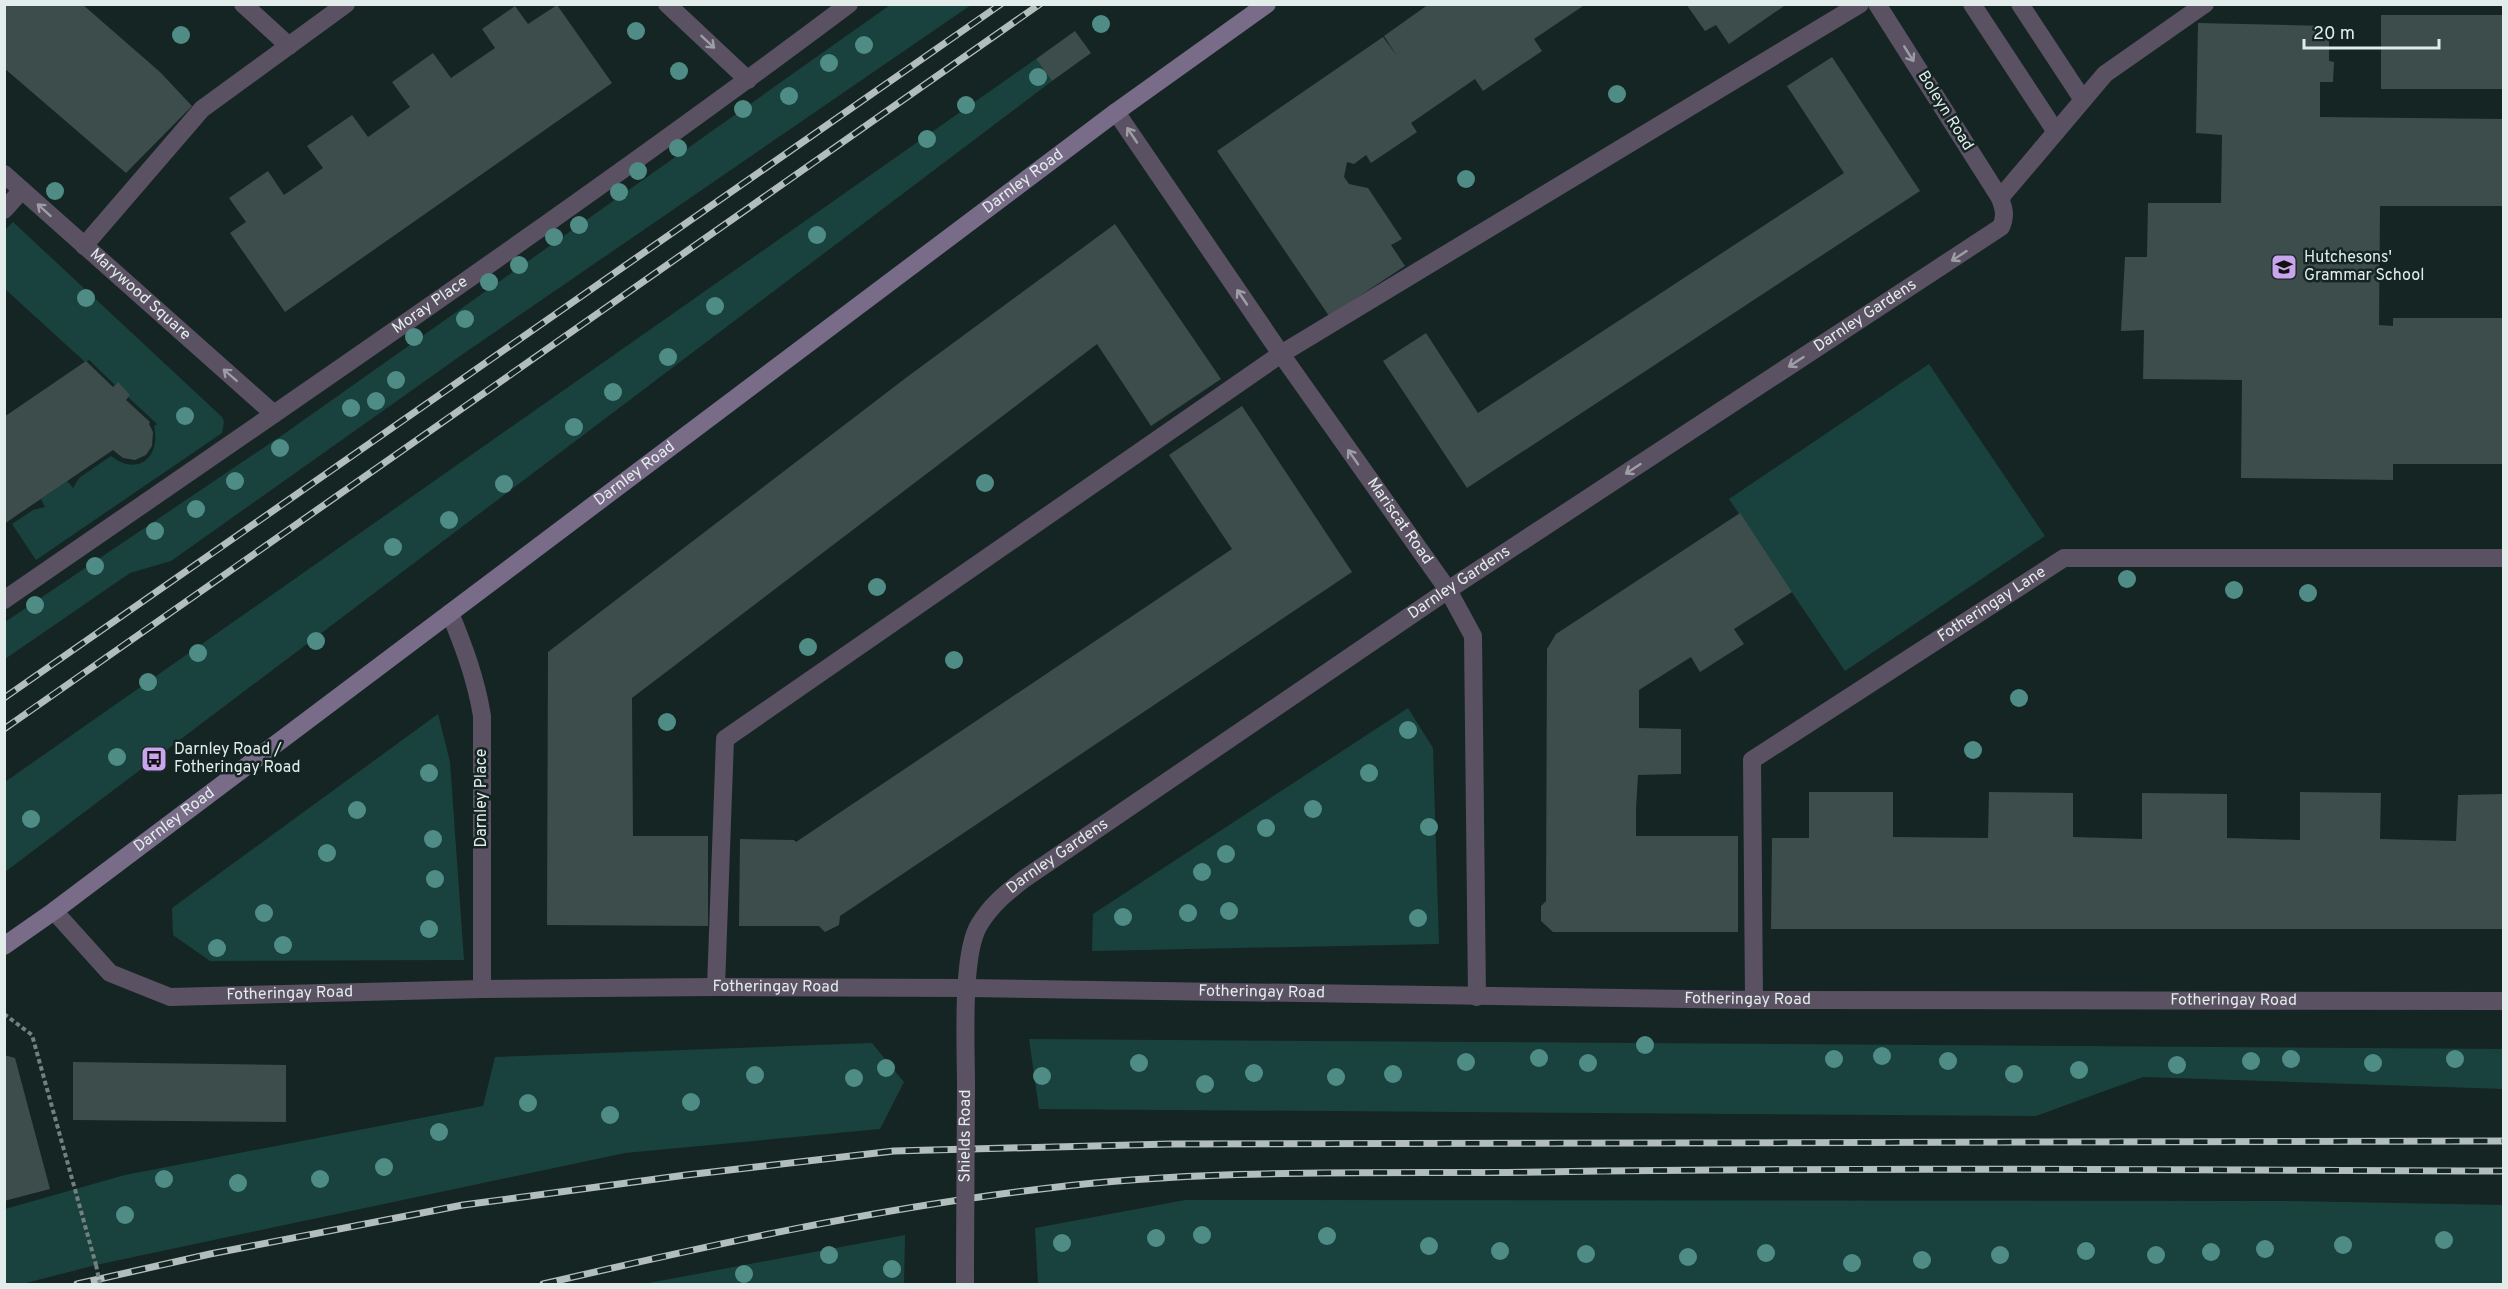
<svg xmlns="http://www.w3.org/2000/svg" width="2508" height="1289" font-family="Overpass,sans-serif">
  <style>
    .green { fill: #19423e }
    .building { fill: #3c4d4b }
    .lines { fill: none; stroke-linecap: round; stroke-linejoin: round }
    .path { stroke: #72807e; stroke-width: 4; stroke-dasharray: 4.5 3; stroke-linecap: butt }
    .lane { stroke: #5a5163; stroke-width: 18 }
    .street { stroke: #5a5163; stroke-width: 18 }
    .secondary { stroke: #796c88; stroke-width: 18 }
    .rail-casing { stroke: #b2bebc; stroke-width: 7 }
    .rail { stroke: #152523; stroke-width: 4.5; stroke-dasharray: 14; stroke-linecap: butt }
    .path-bridge { stroke: #72807e; stroke-width: 4; stroke-dasharray: 4.5 3; stroke-linecap: butt }
    .street-bridge { stroke: #5a5163; stroke-width: 18 }
    .tree { fill: #4e8c85 }
    .oneway { stroke: #9e9ea6 }
    .labels { text-anchor: middle; dominant-baseline: central; stroke-width: 5; stroke-linejoin: round; paint-order: stroke }
    .street-label { font-size: 16px; fill: #e2ecea; stroke: #152523 }
    .poi-label { font-size: 16px; fill: #e2ecea; stroke: #152523; text-anchor: start }
  </style>
  <rect width="100%" height="100%" fill="#152523"/>
  <path class="green" d="M 890,5 L 971,5 L 463,354 L 171,561 L 130,573 L 5,659 L 5,622 L 284,434 Z
    M 1036,59 L 1052,81 L 5,872 L 5,782 Z
    M 13,222 L 222,417 L 224,422 L 222,433 L 36,560 L 12,524 L 33,510 L 45,507 L 41,499 L 67,481 L 73,488 L 79,478 L 111,456 C 138,477 161,457 154,426 L 157,424 L 128,397 L 130,395 L 118,383 L 115,385 L 89,360 L 85,362 L 5,289 L 4,231 Z
    M 1929,364 L 2045,536 L 1845,671 L 1729,499 Z
    M 1408,708 L 1433,748 L 1439,944 L 1092,951 L 1093,914 Z
    M 438,714 L 450,762 L 464,960 L 210,961 L 173,935 L 172,908 Z
    M 1029,1039 L 2503,1049 L 2504,1089 L 2143,1077 L 2036,1116 L 1039,1109 Z
    M 872,1043 L 904,1082 L 880,1129 L 625,1153 L 96,1265 L 22,1284 L 5,1284 L 5,1209 L 125,1175 L 483,1106 L 495,1057 Z
    M 1185,1200 L 2289,1201 L 2503,1205 L 2503,1284 L 1038,1284 L 1035,1228 Z
    M 905,1235 L 904,1284 L 643,1284 Z"/>
  <path class="building" d="M 4,4 L 82,4 L 160,72 L 192,106 L 126,173 L 4,68 Z
    M 1429,4 L 1586,4 L 1534,39 L 1542,51 L 1483,91 L 1475,79 L 1411,123 L 1417,132 L 1371,163 L 1366,155 L 1354,164 L 1347,162 L 1344,177 L 1349,184 L 1368,188 L 1402,239 L 1391,245 L 1405,266 L 1329,316 L 1217,151 L 1383,37 L 1397,56 L 1384,36 Z
    M 1686,4 L 1787,4 L 1729,44 L 1716,25 L 1705,31 Z
    M 557,5 L 612,83 L 285,312 L 230,233 L 246,222 L 229,198 L 268,171 L 284,195 L 323,168 L 307,146 L 352,115 L 368,137 L 410,107 L 392,82 L 433,53 L 451,78 L 495,48 L 482,29 L 515,6 L 528,24 Z
    M 2381,15 L 2504,15 L 2504,89 L 2381,89 Z
    M 2198,23 L 2329,26 L 2329,61 L 2334,62 L 2333,82 L 2320,82 L 2320,117 L 2504,119 L 2504,206 L 2380,206 L 2379,325 L 2393,326 L 2393,318 L 2504,318 L 2504,464 L 2393,464 L 2393,480 L 2241,478 L 2242,380 L 2143,379 L 2144,330 L 2121,331 L 2125,257 L 2147,257 L 2148,203 L 2221,203 L 2222,135 L 2196,133 Z
    M 1075,31 L 1091,53 L 1052,81 L 1036,59 Z
    M 1832,57 L 1920,191 L 1467,488 L 1383,361 L 1426,333 L 1478,413 L 1844,173 L 1787,86 Z
    M 1115,224 L 1221,379 L 1151,426 L 1097,344 L 632,698 L 633,836 L 708,836 L 708,926 L 547,925 L 548,652 L 907,377 Z
    M 86,361 L 113,387 L 118,382 L 130,395 L 126,400 L 150,422 L 149,424 L 153,432 L 152,446 L 146,455 L 135,460 L 123,458 L 113,450 L 4,524 L 4,417 Z
    M 1242,406 L 1352,572 L 840,916 L 839,925 L 825,932 L 819,926 L 739,926 L 740,839 L 794,840 L 796,842 L 1232,549 L 1169,455 Z
    M 1740,513 L 1792,592 L 1734,629 L 1744,644 L 1700,672 L 1691,657 L 1639,690 L 1639,728 L 1681,729 L 1681,774 L 1638,775 L 1636,809 L 1636,836 L 1738,836 L 1738,932 L 1553,932 L 1541,921 L 1541,906 L 1546,901 L 1547,649 L 1556,634 Z
    M 1809,792 L 1893,792 L 1893,837 L 1988,838 L 1989,792 L 2073,793 L 2073,837 L 2142,839 L 2142,793 L 2227,794 L 2227,838 L 2300,840 L 2300,792 L 2381,793 L 2380,839 L 2456,841 L 2458,795 L 2504,794 L 2504,929 L 1771,929 L 1772,838 L 1809,838 Z
    M 4,1055 L 15,1058 L 50,1189 L 4,1201 Z
    M 73,1062 L 286,1065 L 286,1122 L 73,1120 Z"/>
  <g class="lines">
    <path class="path" d="M 4,1014 L 32,1035 L 96,1265"/>
    <g class="lane">
      <path d="M 243,4 L 289,46"/>
      <path d="M 1972,4 L 2056,132"/>
      <path d="M 2020,4 L 2083,100"/>
      <path d="M 2000,198 L 2105,74 L 2205,4"/>
      <path d="M 4,210 L 22,190"/>
      <path d="M 84,246 L 202,109 L 346,4"/>
      <path d="M 716,987 L 725,739 L 1281,354 L 1860,4"/>
      <path id="s1" d="M 1754,1000 L 1752,760 L 2064,558 L 2504,558"/>
    </g>
    <g class="street">
      <path d="M 667,4 L 748,80"/>
      <path id="s2" d="M 1116,112 L 1281,354 L 1448,590 L 1473,636 L 1477,997"/>
      <path id="s3" d="M 4,174 L 274,414"/>
      <path id="s4" d="M 4,600 C 288,404 573,211 849,4"/>
      <path d="M 450,613 C 464,647 476,679 482,716 L 482,989"/>
      <path id="s5" d="M 54,911 L 110,973 L 170,997 L 482,989 L 716,987 L 967,988 L 1754,1000 L 2504,1001"/>
      <path id="s6" d="M 966,1085 C 966,1047 961,955 979,925 C 991,905 1006,893 1024,879 L 1448,590 L 2001,227 C 2006,216 2004,209 2000,198 L 1877,4"/>
      <path d="M 965,1264 L 965,1284"/>
    </g>
    <path class="secondary" id="s7" d="M 4,946 L 54,911 L 1116,112 L 1267,4"/>
    <g class="rail-casing">
      <path id="rail" d="M 4,698 L 1001,4
        M 4,729 L 1040,4
        M 77,1284 L 210,1254 L 463,1205 L 686,1175 L 894,1151 L 1170,1144 L 2504,1141
        M 543,1284 C 710,1245 878,1208 1049,1188 C 1212,1168 1379,1174 1543,1172 C 1863,1167 2183,1170 2504,1171"/>
    </g>
    <use href="#rail" class="rail"/>
    <path class="path-bridge" d="M 96,1265 L 100,1284"/>
    <path class="street-bridge" id="s8" d="M 965,1264 L 966,1085"/>
  </g>
  <g class="tree">
    <circle cx="1101" cy="24" r="9"/>
    <circle cx="636" cy="31" r="9"/>
    <circle cx="181" cy="35" r="9"/>
    <circle cx="864" cy="45" r="9"/>
    <circle cx="829" cy="63" r="9"/>
    <circle cx="679" cy="71" r="9"/>
    <circle cx="1038" cy="77" r="9"/>
    <circle cx="1617" cy="94" r="9"/>
    <circle cx="789" cy="96" r="9"/>
    <circle cx="966" cy="105" r="9"/>
    <circle cx="743" cy="109" r="9"/>
    <circle cx="927" cy="139" r="9"/>
    <circle cx="678" cy="148" r="9"/>
    <circle cx="638" cy="171" r="9"/>
    <circle cx="1466" cy="179" r="9"/>
    <circle cx="55" cy="191" r="9"/>
    <circle cx="619" cy="192" r="9"/>
    <circle cx="579" cy="225" r="9"/>
    <circle cx="817" cy="235" r="9"/>
    <circle cx="554" cy="237" r="9"/>
    <circle cx="519" cy="265" r="9"/>
    <circle cx="489" cy="282" r="9"/>
    <circle cx="86" cy="298" r="9"/>
    <circle cx="715" cy="306" r="9"/>
    <circle cx="465" cy="319" r="9"/>
    <circle cx="414" cy="337" r="9"/>
    <circle cx="668" cy="357" r="9"/>
    <circle cx="396" cy="380" r="9"/>
    <circle cx="613" cy="392" r="9"/>
    <circle cx="376" cy="401" r="9"/>
    <circle cx="351" cy="408" r="9"/>
    <circle cx="185" cy="416" r="9"/>
    <circle cx="574" cy="427" r="9"/>
    <circle cx="280" cy="448" r="9"/>
    <circle cx="235" cy="481" r="9"/>
    <circle cx="985" cy="483" r="9"/>
    <circle cx="504" cy="484" r="9"/>
    <circle cx="196" cy="509" r="9"/>
    <circle cx="449" cy="520" r="9"/>
    <circle cx="155" cy="531" r="9"/>
    <circle cx="393" cy="547" r="9"/>
    <circle cx="95" cy="566" r="9"/>
    <circle cx="2127" cy="579" r="9"/>
    <circle cx="877" cy="587" r="9"/>
    <circle cx="2234" cy="590" r="9"/>
    <circle cx="2308" cy="593" r="9"/>
    <circle cx="35" cy="605" r="9"/>
    <circle cx="316" cy="641" r="9"/>
    <circle cx="808" cy="647" r="9"/>
    <circle cx="198" cy="653" r="9"/>
    <circle cx="954" cy="660" r="9"/>
    <circle cx="148" cy="682" r="9"/>
    <circle cx="2019" cy="698" r="9"/>
    <circle cx="667" cy="722" r="9"/>
    <circle cx="1408" cy="730" r="9"/>
    <circle cx="1973" cy="750" r="9"/>
    <circle cx="117" cy="757" r="9"/>
    <circle cx="429" cy="773" r="9"/>
    <circle cx="1369" cy="773" r="9"/>
    <circle cx="1313" cy="809" r="9"/>
    <circle cx="357" cy="810" r="9"/>
    <circle cx="31" cy="819" r="9"/>
    <circle cx="1429" cy="827" r="9"/>
    <circle cx="1266" cy="828" r="9"/>
    <circle cx="433" cy="839" r="9"/>
    <circle cx="327" cy="853" r="9"/>
    <circle cx="1226" cy="854" r="9"/>
    <circle cx="1202" cy="872" r="9"/>
    <circle cx="435" cy="879" r="9"/>
    <circle cx="1229" cy="911" r="9"/>
    <circle cx="264" cy="913" r="9"/>
    <circle cx="1188" cy="913" r="9"/>
    <circle cx="1123" cy="917" r="9"/>
    <circle cx="1418" cy="918" r="9"/>
    <circle cx="429" cy="929" r="9"/>
    <circle cx="283" cy="945" r="9"/>
    <circle cx="217" cy="948" r="9"/>
    <circle cx="1645" cy="1045" r="9"/>
    <circle cx="1882" cy="1056" r="9"/>
    <circle cx="1539" cy="1058" r="9"/>
    <circle cx="1834" cy="1059" r="9"/>
    <circle cx="2291" cy="1059" r="9"/>
    <circle cx="2455" cy="1059" r="9"/>
    <circle cx="1948" cy="1061" r="9"/>
    <circle cx="2251" cy="1061" r="9"/>
    <circle cx="1466" cy="1062" r="9"/>
    <circle cx="1139" cy="1063" r="9"/>
    <circle cx="1588" cy="1063" r="9"/>
    <circle cx="2373" cy="1063" r="9"/>
    <circle cx="2177" cy="1065" r="9"/>
    <circle cx="886" cy="1068" r="9"/>
    <circle cx="2079" cy="1070" r="9"/>
    <circle cx="1254" cy="1073" r="9"/>
    <circle cx="1393" cy="1074" r="9"/>
    <circle cx="2014" cy="1074" r="9"/>
    <circle cx="755" cy="1075" r="9"/>
    <circle cx="1042" cy="1076" r="9"/>
    <circle cx="1336" cy="1077" r="9"/>
    <circle cx="854" cy="1078" r="9"/>
    <circle cx="1205" cy="1084" r="9"/>
    <circle cx="691" cy="1102" r="9"/>
    <circle cx="528" cy="1103" r="9"/>
    <circle cx="610" cy="1115" r="9"/>
    <circle cx="439" cy="1132" r="9"/>
    <circle cx="384" cy="1167" r="9"/>
    <circle cx="164" cy="1179" r="9"/>
    <circle cx="320" cy="1179" r="9"/>
    <circle cx="238" cy="1183" r="9"/>
    <circle cx="125" cy="1215" r="9"/>
    <circle cx="1202" cy="1235" r="9"/>
    <circle cx="1327" cy="1236" r="9"/>
    <circle cx="1156" cy="1238" r="9"/>
    <circle cx="2444" cy="1240" r="9"/>
    <circle cx="1062" cy="1243" r="9"/>
    <circle cx="2343" cy="1245" r="9"/>
    <circle cx="1429" cy="1246" r="9"/>
    <circle cx="2265" cy="1249" r="9"/>
    <circle cx="1500" cy="1251" r="9"/>
    <circle cx="2086" cy="1251" r="9"/>
    <circle cx="2211" cy="1252" r="9"/>
    <circle cx="1766" cy="1253" r="9"/>
    <circle cx="1586" cy="1254" r="9"/>
    <circle cx="829" cy="1255" r="9"/>
    <circle cx="2000" cy="1255" r="9"/>
    <circle cx="2156" cy="1255" r="9"/>
    <circle cx="1688" cy="1257" r="9"/>
    <circle cx="1922" cy="1260" r="9"/>
    <circle cx="1852" cy="1263" r="9"/>
    <circle cx="892" cy="1269" r="9"/>
    <circle cx="744" cy="1274" r="9"/>
  </g>
  <defs><path id="oneway-shaft" d="M-6 0H5M1.5-3L5.5 0L1.5 3" fill="none" stroke-width="1.6" stroke-linecap="round" stroke-linejoin="round" transform="scale(1.5)"/></defs>
  <g class="oneway">
    <use href="#oneway-shaft" transform="translate(708 42) rotate(43)"/>
    <use href="#oneway-shaft" transform="translate(1909 54) rotate(58)"/>
    <use href="#oneway-shaft" transform="translate(1132 135) rotate(-124)"/>
    <use href="#oneway-shaft" transform="translate(44 210) rotate(-138)"/>
    <use href="#oneway-shaft" transform="translate(1959 256) rotate(147)"/>
    <use href="#oneway-shaft" transform="translate(1242 297) rotate(-124)"/>
    <use href="#oneway-shaft" transform="translate(1796 362) rotate(147)"/>
    <use href="#oneway-shaft" transform="translate(230 375) rotate(-139)"/>
    <use href="#oneway-shaft" transform="translate(1353 457) rotate(-125)"/>
    <use href="#oneway-shaft" transform="translate(1633 469) rotate(147)"/>
  </g>
  <defs>
    <g id="school-square" transform="scale(1.35)"><rect x="-9" y="-9" width="18" height="18" rx="4" fill="#c9a5ee" stroke="#152523"/><path d="M0-5L7-2L0 1L-7-2ZM-4 1L0 2.5L4 1V4Q0 6-4 4Z" fill="#111"/></g>
    <g id="bus-square" transform="scale(1.35)"><rect x="-9" y="-9" width="18" height="18" rx="4" fill="#c9a5ee" stroke="#152523"/><path d="M-5-6H5V4H4V6H2V4H-2V6H-4V4H-5ZM-3.5-4V0h7V-4ZM-3.5 1.2v1.5H-2V1.2ZM2 1.2v1.5H3.5V1.2Z" fill="#111"/></g>
  </defs>
  <g fill-rule="evenodd">
    <use href="#school-square" x="2284" y="267"/>
    <use href="#bus-square" x="154" y="759"/>
  </g>
  <g class="labels">
    <g class="street-label">
      <text transform="translate(1945 111) rotate(58)">Boleyn Road</text>
      <text stroke="none"><textPath href="#s7" startOffset="1274">Darnley Road</textPath></text>
      <text stroke="none"><textPath href="#s3" startOffset="182">Marywood Square</textPath></text>
      <text stroke="none"><textPath href="#s4" startOffset="518">Moray Place</textPath></text>
      <text stroke="none"><textPath href="#s6" startOffset="1239">Darnley Gardens</textPath></text>
      <text stroke="none"><textPath href="#s7" startOffset="788">Darnley Road</textPath></text>
      <text stroke="none"><textPath href="#s2" startOffset="498">Mariscat Road</textPath></text>
      <text stroke="none"><textPath href="#s6" startOffset="753">Darnley Gardens</textPath></text>
      <text stroke="none"><textPath href="#s1" startOffset="526">Fotheringay Lane</textPath></text>
      <text transform="translate(482 798) rotate(-90)">Darnley Place</text>
      <text stroke="none"><textPath href="#s7" startOffset="212">Darnley Road</textPath></text>
      <text stroke="none"><textPath href="#s6" startOffset="267">Darnley Gardens</textPath></text>
      <text stroke="none"><textPath href="#s5" startOffset="754">Fotheringay Road</textPath></text>
      <text stroke="none"><textPath href="#s5" startOffset="1240">Fotheringay Road</textPath></text>
      <text stroke="none"><textPath href="#s5" startOffset="268">Fotheringay Road</textPath></text>
      <text stroke="none"><textPath href="#s5" startOffset="1726">Fotheringay Road</textPath></text>
      <text stroke="none"><textPath href="#s5" startOffset="2212">Fotheringay Road</textPath></text>
      <text stroke="none"><textPath href="#s8" startOffset="128">Shields Road</textPath></text>
    </g>
    <g class="poi-label">
      <text x="2304" y="258">Hutchesons'<tspan x="2304" dy="18">Grammar School</tspan></text>
      <text x="174" y="750">Darnley Road /<tspan x="174" dy="18">Fotheringay Road</tspan></text>
    </g>
  </g>
  <rect width="2508" height="1289" fill="none" stroke="#e2ecea" stroke-width="12"/>
  <path d="M2304 39v9h135v-9" fill="none" stroke="#e2ecea" stroke-width="3"/>
  <text x="2313" y="39" font-size="18" fill="#e2ecea" stroke="#152523" stroke-width="4.5" paint-order="stroke">20 m</text>
</svg>
